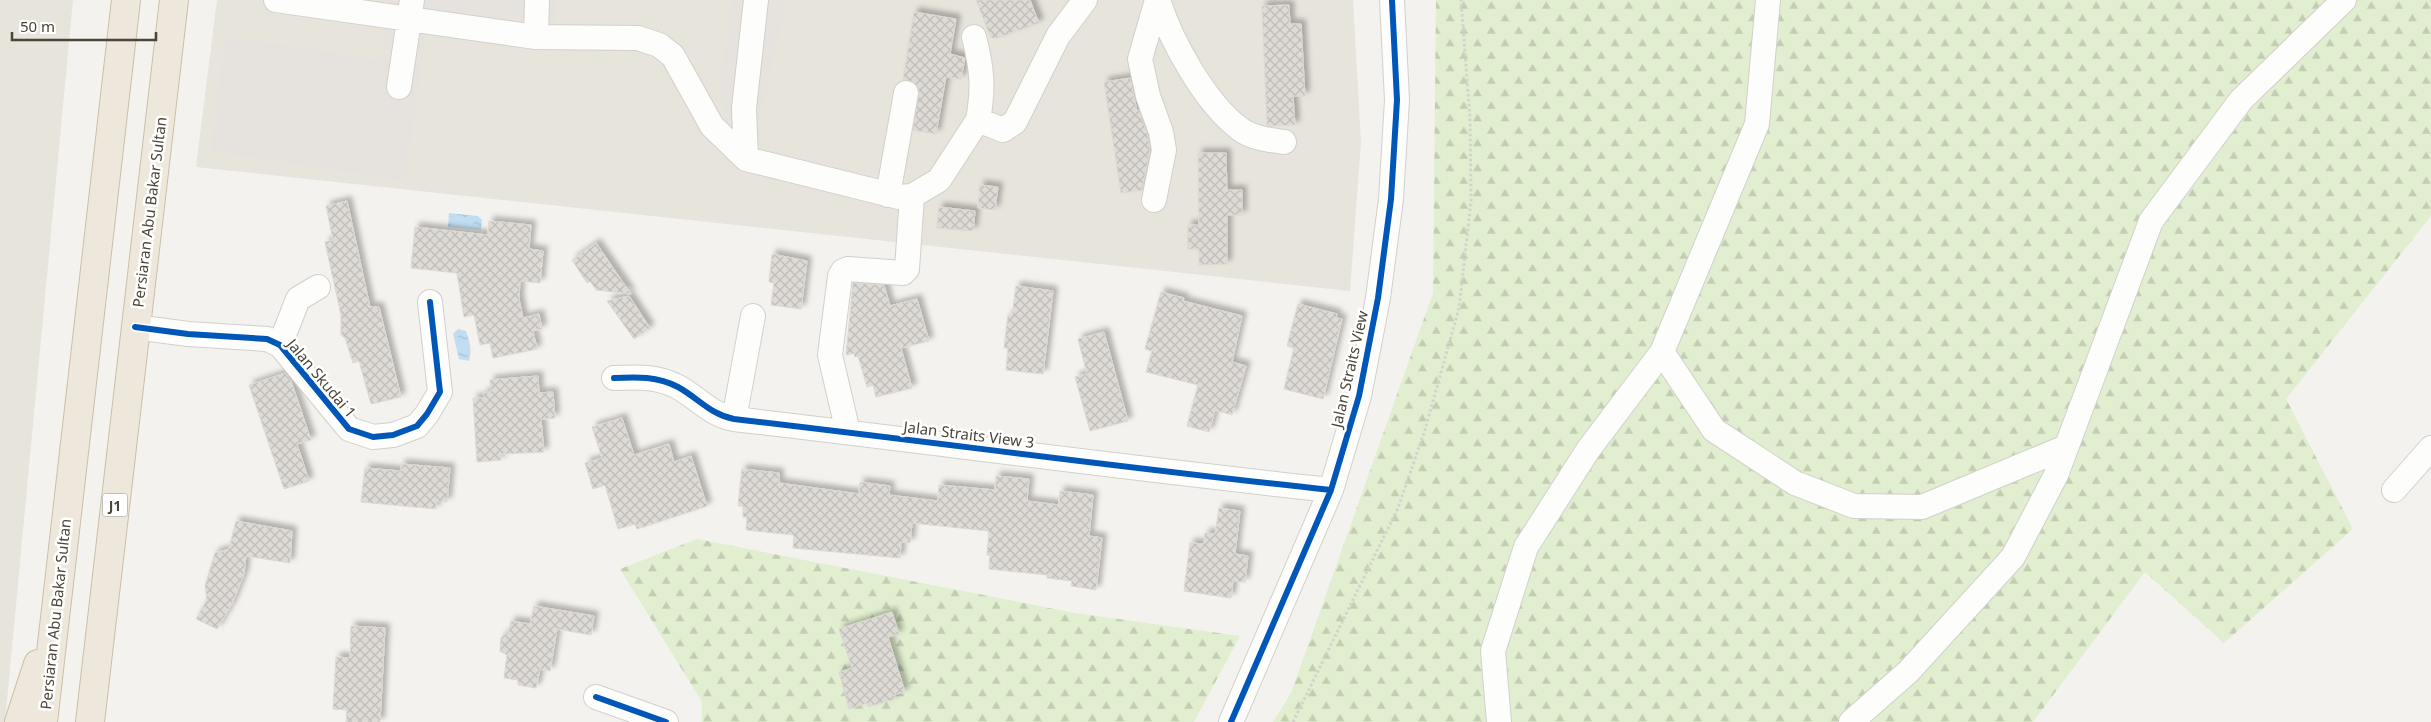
<svg xmlns="http://www.w3.org/2000/svg" width="2431" height="722" font-family="'Noto Sans',sans-serif">
  <style>
    .residential { fill: #e7e4dc }
    .forest { fill: url(#forest-firs) }
    .parking { fill: #e6e3df }
    .water { fill: url(#water-ripples) }
    .building { fill: url(#building-cross-hatch); stroke: #dcd9d4; filter: url(#shadow) }
    .lines { fill: none; stroke-linecap: round; stroke-linejoin: round }
    .minor-casing { stroke: #d2d0cb; stroke-width: 26 }
    .highway-casing { stroke: #ccbfa9; stroke-width: 30 }
    .path { stroke: #d3d2cc; stroke-width: 3; stroke-dasharray: 2.5 2.5; stroke-linecap: butt }
    .minor { stroke: #fdfdfc; stroke-width: 24 }
    .highway { stroke: #ede8db; stroke-width: 28 }
    .cycleway-casing { stroke: #fff; stroke-width: 9 }
    .cycleway { stroke: #0057b8; stroke-width: 6 }
    .labels { text-anchor: middle; dominant-baseline: central; stroke-width: 5; stroke-linejoin: round; paint-order: stroke }
    .shield { fill: #fff; stroke: #817c74; stroke-width: 1 }
    .shield-label { font-size: 14px; font-weight: bold; fill: #4b4439 }
    .street-label { font-size: 15px; fill: #4b4439; stroke: #fff }
  </style>
  <defs>
    <pattern id="forest-firs" width="22" height="20" patternUnits="userSpaceOnUse" patternTransform="scale(1.25)"><rect width="22" height="20" fill="#e1eecf"/><path d="M5 1l3.5 6h-7zM16 11l3.5 6h-7z" fill="#c3cdb2"/></pattern>
    <pattern id="water-ripples" width="26" height="14" patternUnits="userSpaceOnUse" patternTransform="scale(1.25)"><rect width="26" height="14" fill="#c0ddf1"/><path d="M2 4q2-2 4 0t4 0M15 11q2-2 4 0t4 0" fill="none" stroke="#a6bfcf"/></pattern>
    <pattern id="building-cross-hatch" width="8" height="8" patternUnits="userSpaceOnUse" patternTransform="scale(1.25)"><rect width="8" height="8" fill="#dedbd6"/><path d="M0 0l8 8M0 8l8-8" fill="none" stroke="#c0bdb8"/></pattern>
    <filter id="shadow"><feDropShadow dx="4.5" dy="-4.5" stdDeviation="2.5" flood-color="#0004"/></filter>
  </defs>
  <rect width="100%" height="100%" fill="#f4f2ee"/>
  <path class="residential" d="M 0,0 L 73,0 L 5,722 L 0,722 Z
    M 217,0 L 1353,0 L 1361,142 L 1350,291 L 196,167 Z"/>
  <path class="forest" d="M 1436,0 L 2431,0 L 2431,216 L 2286,399 L 2353,529 L 2224,643 L 2145,572 L 2033,722 L 1273,722 L 1291,693 L 1433,293 Z
    M 697,539 L 1075,613 L 1240,636 L 1194,722 L 702,722 L 702,702 L 620,569 Z"/>
  <path class="parking" d="M 390,0 L 558,0 L 554,27 L 430,9 L 405,181 L 210,151 L 226,36 L 381,60 Z
    M 732,0 L 787,0 L 759,121 L 735,130 L 727,122 L 719,88 Z"/>
  <path class="water" d="M 449,213 L 478,216 L 482,220 L 481,230 L 448,227 Z
    M 458,329 L 466,331 C 470,342 472,350 469,361 L 459,359 L 453,334 Z"/>
  <path class="building" d="M 976,0 L 1030,0 L 1039,23 L 997,38 L 991,38 Z
    M 1289,5 L 1290,24 L 1301,24 L 1305,96 L 1293,96 L 1295,125 L 1271,126 L 1267,125 L 1262,6 Z
    M 914,12 L 956,19 L 950,54 L 965,58 L 961,79 L 946,77 L 936,134 L 913,130 L 919,89 L 914,82 L 903,80 Z
    M 1130,78 L 1137,111 L 1139,110 L 1148,136 L 1150,150 L 1142,190 L 1121,193 L 1104,82 Z
    M 1198,153 L 1226,153 L 1227,190 L 1242,190 L 1242,215 L 1227,215 L 1227,264 L 1199,265 L 1199,249 L 1188,249 L 1188,225 L 1199,225 Z
    M 980,185 L 998,187 L 995,210 L 978,208 Z
    M 347,201 L 370,307 L 379,307 L 401,397 L 371,404 L 359,361 L 353,363 L 345,338 L 341,335 L 341,315 L 325,242 L 333,240 L 326,206 Z
    M 939,207 L 975,211 L 973,231 L 937,228 Z
    M 489,221 L 531,225 L 529,249 L 543,251 L 540,283 L 520,281 L 519,299 L 523,318 L 539,314 L 542,329 L 533,331 L 537,349 L 493,358 L 490,343 L 480,345 L 474,315 L 464,317 L 457,273 L 411,268 L 415,227 L 488,235 Z
    M 596,243 L 631,294 L 596,290 L 590,281 L 587,283 L 572,260 Z
    M 772,254 L 807,261 L 801,309 L 771,305 L 774,283 L 769,282 Z
    M 853,283 L 884,285 L 890,306 L 917,299 L 929,341 L 901,348 L 912,388 L 876,397 L 873,385 L 867,387 L 858,356 L 855,357 L 854,353 L 846,355 Z
    M 1016,286 L 1053,291 L 1043,374 L 1006,370 L 1008,348 L 1004,348 L 1008,315 L 1012,316 Z
    M 1161,292 L 1184,298 L 1183,301 L 1242,316 L 1232,362 L 1246,366 L 1232,415 L 1215,410 L 1209,432 L 1187,426 L 1198,385 L 1146,372 L 1152,351 L 1145,349 Z
    M 629,296 L 650,328 L 634,339 L 607,301 Z
    M 1298,304 L 1337,314 L 1336,318 L 1342,319 L 1323,399 L 1284,389 L 1294,348 L 1287,346 Z
    M 1104,332 L 1128,421 L 1090,431 L 1075,377 L 1087,374 L 1078,339 Z
    M 285,373 L 291,381 L 311,440 L 297,444 L 309,481 L 284,489 L 249,385 Z
    M 538,376 L 539,393 L 553,392 L 555,418 L 541,419 L 544,452 L 501,454 L 501,460 L 477,462 L 473,398 L 484,398 L 483,393 L 491,392 L 490,380 Z
    M 622,418 L 634,455 L 669,444 L 674,462 L 691,456 L 707,506 L 637,529 L 635,524 L 618,529 L 605,485 L 593,489 L 585,463 L 602,458 L 592,427 Z
    M 401,464 L 450,468 L 447,502 L 436,501 L 436,509 L 361,502 L 365,468 L 401,471 Z
    M 742,469 L 779,473 L 779,483 L 859,494 L 860,482 L 890,486 L 889,495 L 938,501 L 939,485 L 995,490 L 996,476 L 1029,479 L 1027,501 L 1059,505 L 1060,491 L 1093,495 L 1089,536 L 1102,538 L 1096,590 L 1071,586 L 1072,581 L 1047,578 L 1047,575 L 989,569 L 990,555 L 987,555 L 989,531 L 912,523 L 910,543 L 901,542 L 900,558 L 793,548 L 794,535 L 746,530 L 747,517 L 743,517 L 743,506 L 738,506 Z
    M 1219,508 L 1240,511 L 1235,554 L 1248,556 L 1245,582 L 1233,581 L 1231,598 L 1184,591 L 1190,543 L 1204,544 L 1205,533 L 1215,534 Z
    M 236,521 L 292,531 L 290,563 L 246,556 L 244,574 L 232,604 L 217,629 L 196,619 L 207,600 L 205,586 L 215,553 L 229,549 Z
    M 534,606 L 594,616 L 591,635 L 557,629 L 550,671 L 540,669 L 536,688 L 518,685 L 518,680 L 504,678 L 507,655 L 500,651 L 501,638 L 509,631 L 511,621 L 530,624 Z
    M 892,612 L 899,634 L 888,637 L 905,692 L 894,695 L 895,699 L 868,707 L 867,703 L 849,709 L 839,672 L 852,668 L 839,629 Z
    M 351,626 L 385,628 L 380,722 L 346,722 L 347,710 L 333,709 L 336,657 L 350,658 Z"/>
  <g class="lines">
    <g class="minor-casing">
      <path id="minor" d="M 276,0 L 536,37 L 638,38 L 659,45 L 673,56 L 712,126 L 746,159 L 899,197 L 912,196 L 939,180 L 978,120 L 1003,130 L 1015,122 L 1058,36 L 1085,0
        M 1158,0 C 1171,41 1205,103 1240,129 C 1252,138 1269,140 1284,142
        M 536,37 L 537,0
        M 974,37 C 982,68 984,88 978,120
        M 399,87 L 412,0
        M 746,159 L 744,108 L 756,0
        M 888,195 L 906,93
        M 1154,200 L 1164,150 L 1161,132 L 1148,96 L 1140,59 L 1157,0
        M 135,327 L 188,334 L 267,339 L 280,345 L 349,429 L 373,437 L 393,435 L 417,426 L 427,414 L 440,392 L 430,302
        M 280,345 L 298,299 L 318,287
        M 1662,352 L 1714,430 L 1795,483 L 1854,506 L 1922,507 L 2066,447
        M 614,378 C 637,377 657,376 678,387 C 698,398 711,415 734,419 C 933,442 1132,469 1331,490
        M 734,419 L 753,316
        M 848,432 L 830,355 L 840,276 L 843,271 L 848,269 L 903,273 L 907,269 L 912,196
        M 2394,490 L 2431,448
        M 596,697 L 666,722
        M 1231,722 L 1331,490 L 1359,396 L 1378,298 L 1391,199 L 1397,100 L 1392,0
        M 1499,722 L 1493,651 L 1526,547 L 1588,450 L 1662,352 L 1757,124 L 1768,0
        M 1851,722 L 1908,672 L 2013,557 L 2056,475 L 2151,221 L 2241,100 L 2344,0"/>
    </g>
    <g class="highway-casing">
      <path id="highway" d="M 19,722 L 38,664
        M 43,722 L 126,0
        M 90,722 L 174,0"/>
    </g>
    <path class="path" d="M 1293,722 L 1398,508 L 1425,430 L 1459,308 L 1471,201 L 1470,118 L 1461,0"/>
    <use href="#minor" class="minor"/>
    <use href="#highway" class="highway"/>
    <g class="cycleway-casing">
      <path id="cycleway" d="M 135,327 L 188,334 L 267,339 L 280,345 L 349,429 L 373,437 L 393,435 L 417,426 L 427,414 L 440,392 L 430,302
        M 614,378 C 637,377 657,376 678,387 C 698,398 711,415 734,419 C 933,442 1132,469 1331,490
        M 596,697 L 666,722
        M 1231,722 L 1331,490 L 1359,396 L 1378,298 L 1391,199 L 1397,100 L 1392,0"/>
    </g>
    <use href="#cycleway" class="cycleway"/>
  </g>
  <g class="labels">
    <rect class="shield" x="102.5" y="493.5" width="25" height="23" rx="4"/>
    <g class="shield-label">
      <text x="115" y="505">J1</text>
    </g>
    <g class="street-label">
      <text transform="translate(149 212) rotate(-83)">Persiaran Abu Bakar Sultan</text>
      <text transform="translate(1349 369) rotate(-77)">Jalan Straits View</text>
      <text transform="translate(322 378) rotate(50)">Jalan Skudai 1</text>
      <text transform="translate(969 434) rotate(7)">Jalan Straits View 3</text>
      <text transform="translate(55 614) rotate(-84)">Persiaran Abu Bakar Sultan</text>
    </g>
  </g>
  <path d="M12 32v8h144v-8" fill="none" stroke="#4b4439" stroke-width="2.5"/>
  <text x="20" y="32" font-size="15" fill="#4b4439" stroke="#ffffff" stroke-width="4" paint-order="stroke">50 m</text>
</svg>
